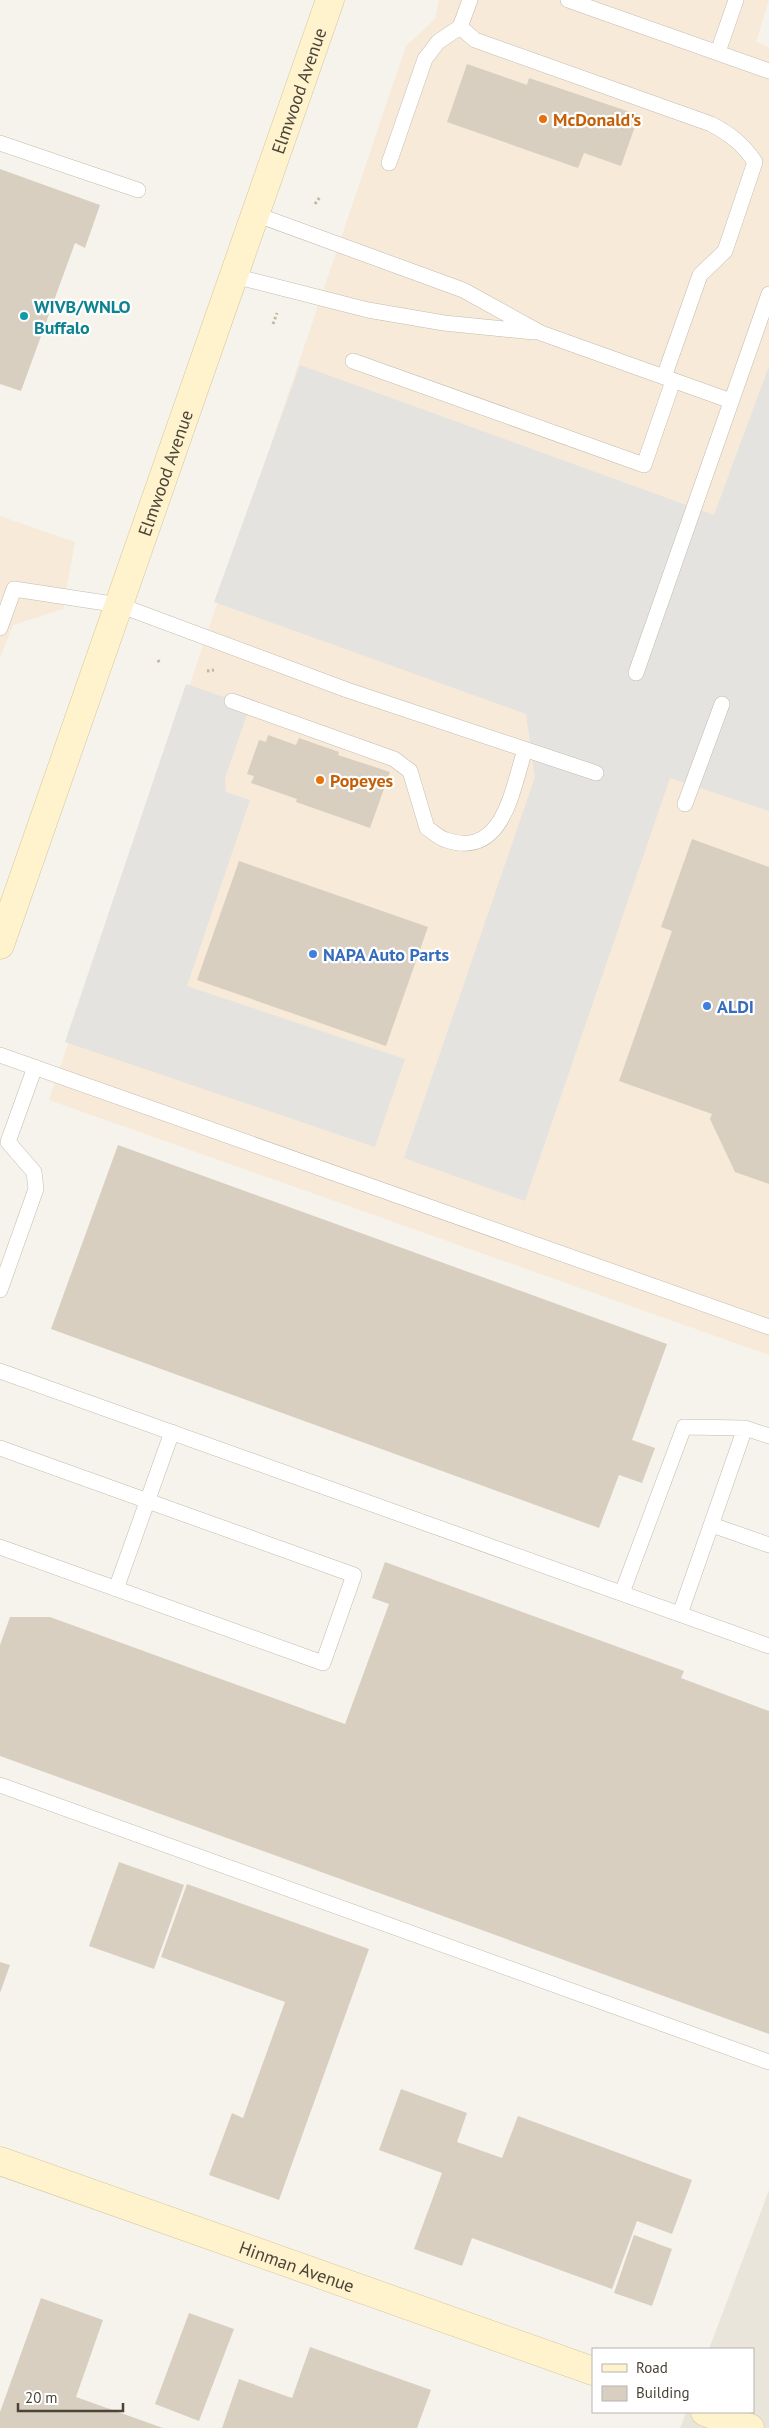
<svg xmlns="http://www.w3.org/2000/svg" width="769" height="2428" font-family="'PT Sans',sans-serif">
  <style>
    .residential { fill: #eae5da }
    .commercial { fill: #f7ead8 }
    .parking { fill: #e5e3e0 }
    .building { fill: #d8cfc1 }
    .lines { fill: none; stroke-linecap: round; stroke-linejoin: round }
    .lane-casing { stroke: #c2bbae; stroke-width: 16 }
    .secondary-casing { stroke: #d6c79b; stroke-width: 29 }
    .path { stroke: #c4b79f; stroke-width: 3; stroke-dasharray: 2.5 2.5; stroke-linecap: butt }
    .lane { stroke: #fff; stroke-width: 15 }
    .secondary { stroke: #fff3cd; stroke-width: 28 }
    .food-dot { fill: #e8710a; stroke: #fff; stroke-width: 2 }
    .culture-dot { fill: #0f9aa8; stroke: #fff; stroke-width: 2 }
    .shop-dot { fill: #3f7fe0; stroke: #fff; stroke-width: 2 }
    .labels { text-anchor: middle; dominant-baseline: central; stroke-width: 4.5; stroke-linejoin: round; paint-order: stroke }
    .street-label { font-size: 18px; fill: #4b4439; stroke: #fff }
    .food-label { font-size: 18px; font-weight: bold; fill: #c56008; stroke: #fff; text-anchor: start }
    .culture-label { font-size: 18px; font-weight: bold; fill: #0d838f; stroke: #fff; text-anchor: start }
    .shop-label { font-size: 18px; font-weight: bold; fill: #366cbe; stroke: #fff; text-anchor: start }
  </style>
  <rect width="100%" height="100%" fill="#f6f3ec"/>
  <path class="residential" d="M 769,2190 L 769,2428 L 680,2428 L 686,2412 L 753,2412 L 753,2349 L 709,2349 Z"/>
  <path class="commercial" d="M 439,0 L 769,0 L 756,42 L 769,47 L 769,1355 L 49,1100 L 406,46 L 435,19 Z
    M 0,516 L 75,542 L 63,609 L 13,625 L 0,658 Z"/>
  <path class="parking" d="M 300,365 L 714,515 L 769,366 L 769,811 L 670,778 L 525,1201 L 404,1158 L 535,777 L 526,714 L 214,602 Z
    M 186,684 L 250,706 L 225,778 L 226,792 L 250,800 L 187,986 L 405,1059 L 375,1147 L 65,1042 Z"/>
  <path class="building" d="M 467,64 L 527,85 L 529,78 L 639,115 L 621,166 L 584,153 L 578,168 L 447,122 Z
    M 0,169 L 100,205 L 85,248 L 75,243 L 21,391 L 0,384 Z
    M 268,735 L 296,745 L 299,738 L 339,752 L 338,755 L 390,772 L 370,828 L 296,802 L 297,799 L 251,783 L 254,776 L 247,774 L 259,740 L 266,742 Z
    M 692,839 L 769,867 L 769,1184 L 735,1172 L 710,1119 L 712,1114 L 619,1081 L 672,931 L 661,927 Z
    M 239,861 L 428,927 L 386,1046 L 197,980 Z
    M 118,1145 L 667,1344 L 632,1440 L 655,1448 L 642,1483 L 619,1475 L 599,1528 L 51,1329 Z
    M 385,1562 L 684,1671 L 681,1678 L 769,1711 L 769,2034 L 0,1756 L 0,1645 L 10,1617 L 50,1617 L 345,1724 L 389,1604 L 372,1598 Z
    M 119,1862 L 184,1885 L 154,1969 L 89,1946 Z
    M 187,1884 L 369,1949 L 279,2200 L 209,2175 L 232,2113 L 243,2118 L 285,2002 L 161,1957 Z
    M 0,1962 L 10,1965 L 0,1993 Z
    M 401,2089 L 467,2113 L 457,2142 L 502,2158 L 518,2116 L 692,2180 L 672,2234 L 637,2221 L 612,2289 L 472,2238 L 462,2266 L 414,2249 L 442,2173 L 379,2150 Z
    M 634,2235 L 672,2249 L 652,2306 L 614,2293 Z
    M 41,2298 L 103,2320 L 76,2397 L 163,2428 L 0,2428 L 0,2412 Z
    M 189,2313 L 234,2329 L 199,2421 L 155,2404 Z
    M 310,2347 L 431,2390 L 417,2428 L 222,2428 L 239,2379 L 292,2398 Z"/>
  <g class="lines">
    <g class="lane-casing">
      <path id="lane" d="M 568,0 L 769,71
        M 460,27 L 475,40 L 711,124 C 730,134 743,144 755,162 L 725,251 L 700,275 L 664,377
        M 718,52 L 736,0
        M 0,143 L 138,190
        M 389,163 L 425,59 L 438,42 L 460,27 L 470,0
        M 255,214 L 463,290 L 541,333 L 731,401
        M 234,276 L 368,310 L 444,323 L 534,332
        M 353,361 L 644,465 L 673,381
        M 0,628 L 14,589 L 119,605 L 347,690 L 596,773
        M 636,673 L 769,294
        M 232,701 L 394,759 L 410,771 L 427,828 C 432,831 439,838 446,840 C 504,859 512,789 525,750
        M 685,804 L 722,704
        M 0,1055 L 769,1327
        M 0,1290 L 36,1189 L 34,1172 L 8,1142 L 35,1067
        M 0,1371 L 769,1646
        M 0,1448 L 354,1575 L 323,1663 L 0,1547
        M 712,1525 L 769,1545
        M 116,1589 L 172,1432
        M 622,1593 L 684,1427 L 745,1428
        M 680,1614 L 745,1428 L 769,1436
        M 0,1785 L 769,2062"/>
    </g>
    <g class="secondary-casing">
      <g id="secondary">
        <path id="s1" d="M 0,945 L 330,0"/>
        <path id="s2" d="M 0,2161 L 593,2371"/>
        <path d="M 705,2412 L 750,2428"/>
      </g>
    </g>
    <path class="path" d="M 315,204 L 320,197
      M 273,324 L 277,313
      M 158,660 L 160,664
      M 207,671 L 214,670"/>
    <use href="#lane" class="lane"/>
    <use href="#secondary" class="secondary"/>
  </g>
  <g class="food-dot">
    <circle cx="543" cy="119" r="5"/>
    <circle cx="320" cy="780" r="5"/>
  </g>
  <circle class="culture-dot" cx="24" cy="316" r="5"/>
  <g class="shop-dot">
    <circle cx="313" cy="954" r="5"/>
    <circle cx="707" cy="1006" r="5"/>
  </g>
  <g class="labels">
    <g class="street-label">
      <text stroke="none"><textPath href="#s1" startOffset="905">Elmwood Avenue</textPath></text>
      <text stroke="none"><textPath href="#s1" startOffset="500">Elmwood Avenue</textPath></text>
      <text stroke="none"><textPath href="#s2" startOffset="315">Hinman Avenue</textPath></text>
    </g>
    <g class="food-label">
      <text x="553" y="119">McDonald's</text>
      <text x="330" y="780">Popeyes</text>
    </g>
    <g class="culture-label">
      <text x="34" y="306">WIVB/WNLO<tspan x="34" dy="21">Buffalo</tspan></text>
    </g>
    <g class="shop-label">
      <text x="323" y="954">NAPA Auto Parts</text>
      <text x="717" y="1006">ALDI</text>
    </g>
  </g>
  <rect x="592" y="2348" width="162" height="65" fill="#ffffff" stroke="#b7b4b0"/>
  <rect x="602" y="2364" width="25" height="8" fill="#fff3cd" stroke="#b7b4b0"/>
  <text x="636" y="2373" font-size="15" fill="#4b4439">Road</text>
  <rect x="602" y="2386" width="25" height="15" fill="#d8cfc1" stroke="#b7b4b0"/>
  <text x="636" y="2398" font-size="15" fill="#4b4439">Building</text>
  <path d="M18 2403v8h105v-8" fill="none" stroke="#4b4439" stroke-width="2.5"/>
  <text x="25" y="2403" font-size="15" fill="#4b4439" stroke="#ffffff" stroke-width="4" paint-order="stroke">20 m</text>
</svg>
